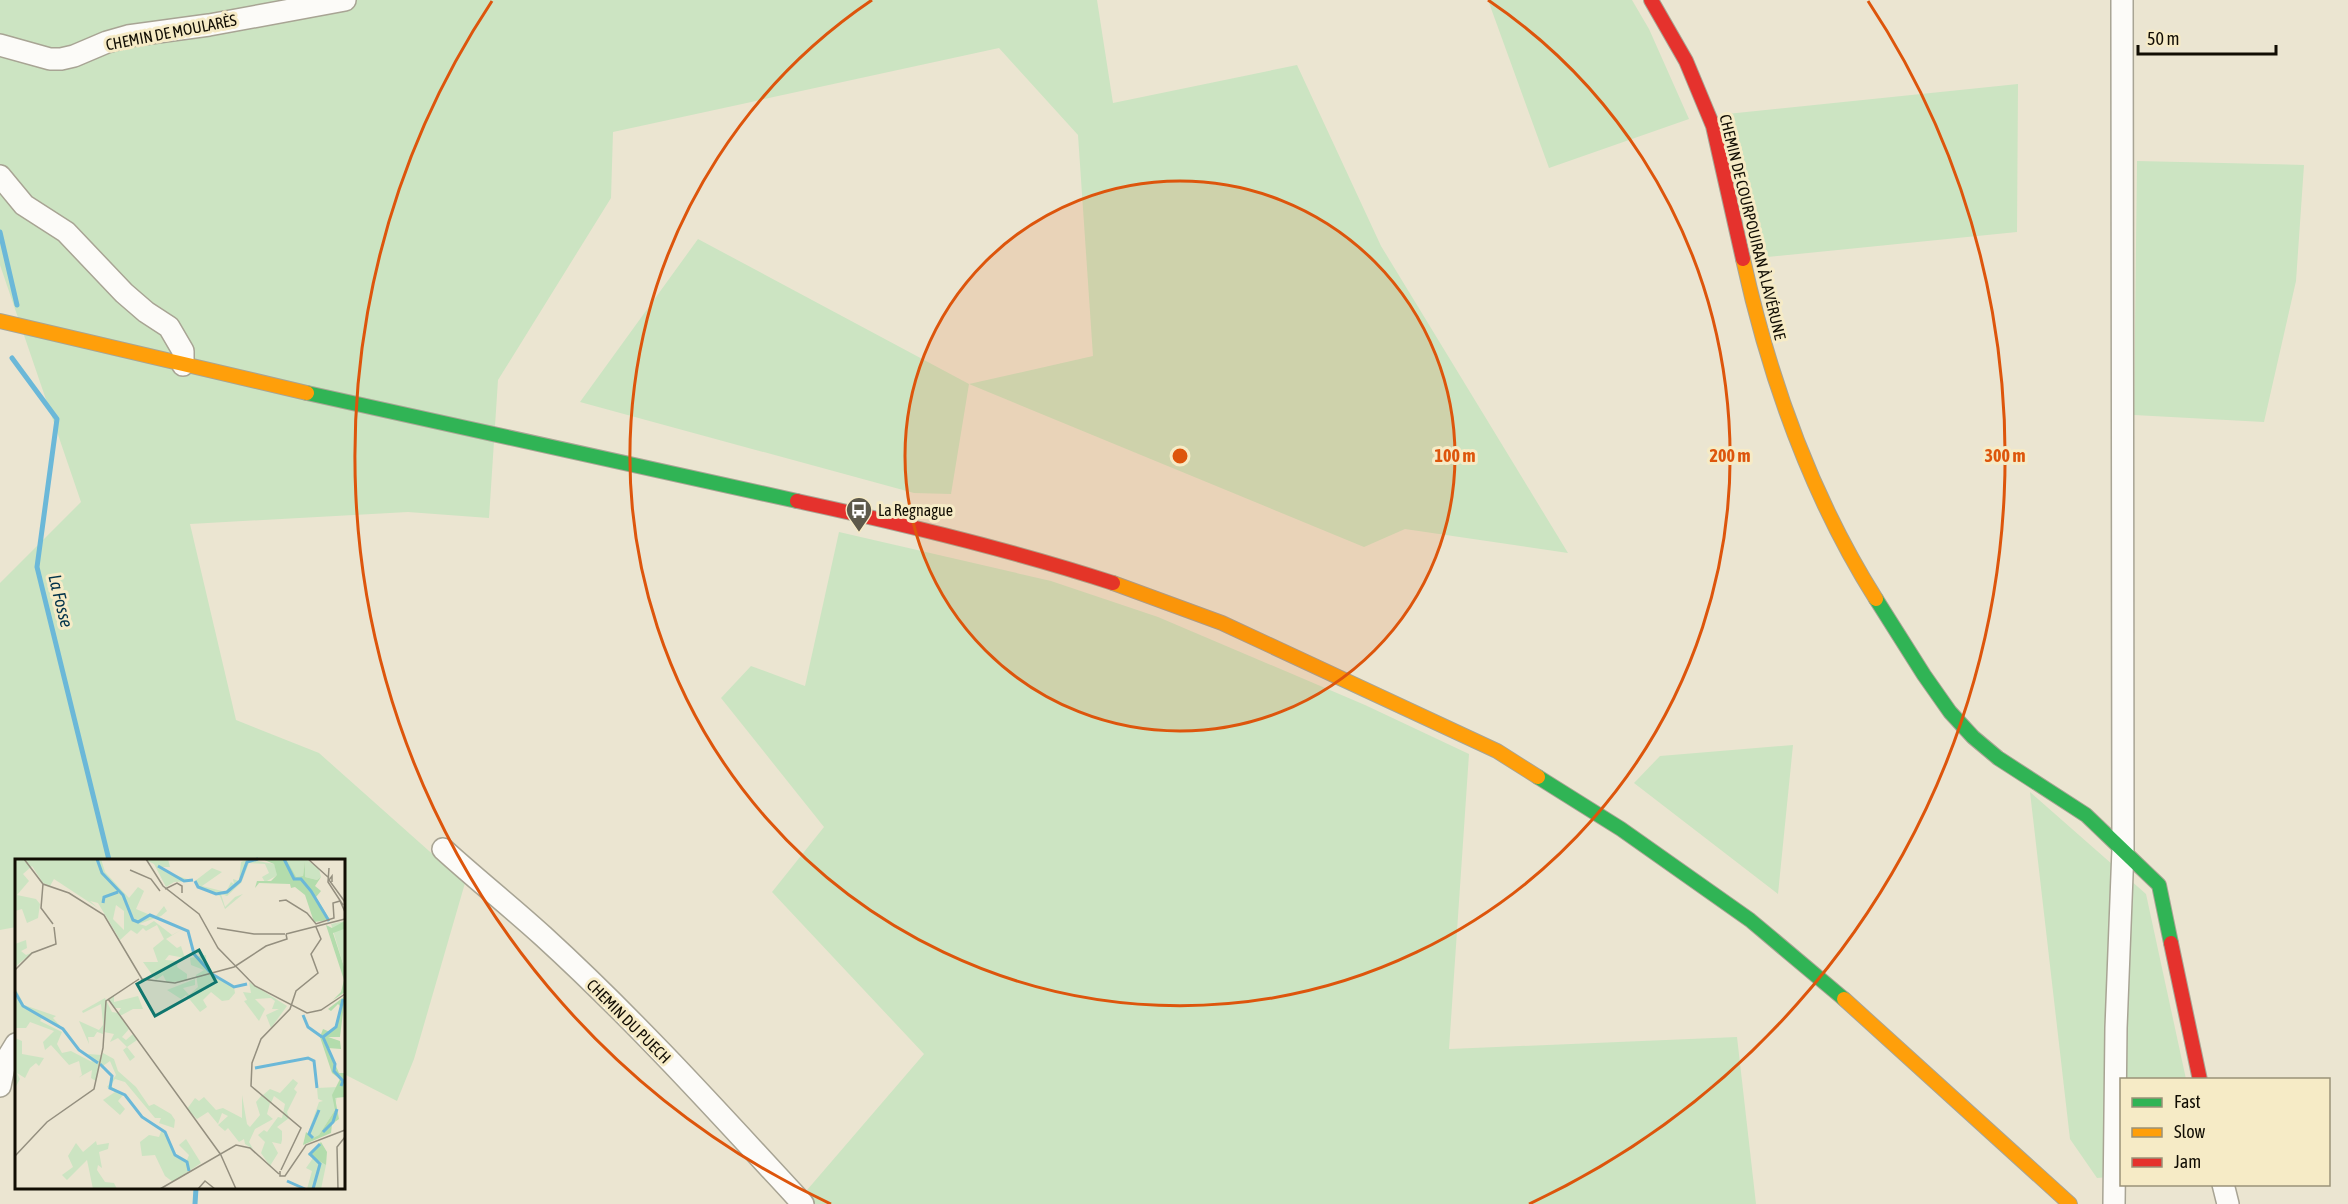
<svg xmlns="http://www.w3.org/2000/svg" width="2348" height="1204" font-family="'Asap Condensed',sans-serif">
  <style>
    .green { fill: #cce4c2 }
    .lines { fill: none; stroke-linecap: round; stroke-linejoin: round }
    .stream { stroke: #6bb8d8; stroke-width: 5 }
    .street-casing { stroke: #a8a494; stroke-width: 24 }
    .fast-casing { stroke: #a8a494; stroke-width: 16 }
    .slow-casing { stroke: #a8a494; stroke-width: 16 }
    .jam-casing { stroke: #a8a494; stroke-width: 16 }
    .street { stroke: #fcfbf8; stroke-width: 21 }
    .fast { stroke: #30b455; stroke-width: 14 }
    .slow { stroke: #ff9f0a; stroke-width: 14 }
    .jam { stroke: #e5322d; stroke-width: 14 }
    .ring { fill: none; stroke: #dd550c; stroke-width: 3 }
    .labels { text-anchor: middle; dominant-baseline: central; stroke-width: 6; stroke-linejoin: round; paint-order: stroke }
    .street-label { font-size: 16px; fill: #110d03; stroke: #f6ebc6 }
    .poi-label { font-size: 16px; fill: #110d03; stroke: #f6ebc6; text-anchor: start }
    .water-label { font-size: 18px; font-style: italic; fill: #03334a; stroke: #f6ebc6 }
    .inset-river { fill: none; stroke: #6bb8d8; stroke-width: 3 }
    .inset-road { fill: none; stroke: #948f7f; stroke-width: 1.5 }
    .view { fill: #0f766e; fill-opacity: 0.15; stroke: #0f766e; stroke-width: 3 }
    .inset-edge { fill: none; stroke: #110d03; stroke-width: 3 }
    .centre { fill: #dd550c; stroke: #f6ebc6; stroke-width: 3 }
    .ring-label { font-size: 18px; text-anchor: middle; font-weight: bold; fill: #dd550c; stroke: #f6ebc6; stroke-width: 6; stroke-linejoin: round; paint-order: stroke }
  </style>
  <rect width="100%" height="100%" fill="#ebe5d1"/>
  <path class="green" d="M 0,0 L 1097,0 L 1113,103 L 1297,65 L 1381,246 L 1568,553 L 1405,529 L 1364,547 L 969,384 L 951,494 L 914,493 L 580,402 L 698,239 L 969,384 L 1093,356 L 1078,135 L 999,48 L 613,132 L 611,198 L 498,380 L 489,518 L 408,512 L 190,524 L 236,720 L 319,753 L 465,883 L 414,1059 L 397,1101 L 344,1074 L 344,860 L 16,860 L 16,927 L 0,930 L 0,583 L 81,502 L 0,265 Z
    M 1488,0 L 1632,0 L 1649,29 L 1689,119 L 1549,168 Z
    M 2018,84 L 2017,232 L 1757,258 L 1727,114 Z
    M 2137,161 L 2304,165 L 2296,281 L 2264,422 L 2134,415 Z
    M 839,532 L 1051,581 L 1158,617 L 1365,705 L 1469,754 L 1449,1049 L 1737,1037 L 1756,1204 L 795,1204 L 924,1054 L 772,892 L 824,827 L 721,698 L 751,666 L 805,686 Z
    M 1793,745 L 1778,894 L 1634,783 L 1660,756 Z
    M 2030,792 L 2146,894 L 2186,1079 L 2122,1080 L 2121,1176 L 2097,1178 L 2070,1139 Z"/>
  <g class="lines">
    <path class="stream" d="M 0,232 L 17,305
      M 12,358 L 57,419 L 37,567 L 109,860
      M 195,1204 L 196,1188"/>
    <g class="street-casing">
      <path id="street" d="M 0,45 L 50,59 L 61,59 L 74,56 L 107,42 L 128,36 L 209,25 L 345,0
        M 0,176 L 24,205 L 66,232 L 124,293 L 146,312 L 169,327 L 183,351 L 183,365
        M 443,849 C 476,879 510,906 543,936 C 635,1020 719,1113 803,1204
        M 0,1086 L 5,1062 L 16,1044
        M 2223,1184 L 2228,1204
        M 2114,1204 L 2116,1028 L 2123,849 L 2122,0"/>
    </g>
    <g class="fast-casing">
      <path id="fast" d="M 307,393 L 797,501
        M 1876,599 L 1924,675 L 1950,712 L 1973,737 L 1998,758 L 2086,815 L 2159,885 L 2171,943
        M 1538,777 L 1621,829 L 1750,920 L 1844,999"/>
    </g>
    <g class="slow-casing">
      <path id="slow" d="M 1743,259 C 1769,377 1811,496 1876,599
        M 0,321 L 307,393
        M 1113,583 L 1222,623 L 1497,751 L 1538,777
        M 1844,999 L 2070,1204"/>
    </g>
    <g class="jam-casing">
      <path id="jam" d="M 1651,0 L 1686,61 L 1713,126 L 1743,259
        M 797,501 C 904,524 1009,549 1113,583
        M 2171,943 L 2200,1080"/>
    </g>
    <use href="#street" class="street"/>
    <use href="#fast" class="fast"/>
    <use href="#slow" class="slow"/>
    <use href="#jam" class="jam"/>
  </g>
  <circle cx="1180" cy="456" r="275" fill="#dd550c" fill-opacity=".12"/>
  <g class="ring">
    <circle cx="1180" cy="456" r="275"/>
    <path d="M1488 0A550 550 0 1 1 872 0"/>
    <path d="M831 1204A825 825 0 0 1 492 1M1868 1A825 825 0 0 1 1529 1204"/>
  </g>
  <defs>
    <g id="bus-pin" transform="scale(1.35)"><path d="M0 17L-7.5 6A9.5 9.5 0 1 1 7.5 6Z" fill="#5d594b" stroke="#f6ebc6"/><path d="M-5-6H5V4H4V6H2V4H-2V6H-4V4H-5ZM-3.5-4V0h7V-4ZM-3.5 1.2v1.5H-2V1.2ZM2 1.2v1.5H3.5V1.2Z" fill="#fff"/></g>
  </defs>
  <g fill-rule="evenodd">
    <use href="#bus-pin" x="859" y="510"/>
  </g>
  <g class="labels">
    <g class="street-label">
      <text transform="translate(171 32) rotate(-11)">CHEMIN DE MOULARÈS</text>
      <text transform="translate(1753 227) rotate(76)">CHEMIN DE COURPOUIRAN À LAVÉRUNE</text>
      <text transform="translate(629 1021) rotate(45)">CHEMIN DU PUECH</text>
    </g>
    <g class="poi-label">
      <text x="878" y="510">La Regnague</text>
    </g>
    <g class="water-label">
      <text transform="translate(61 601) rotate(76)">La Fosse</text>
    </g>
  </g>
  <g transform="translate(15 859)">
    <rect width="330" height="330" fill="#ebe5d1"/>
    <path d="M 0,0 L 86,0 L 90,13 L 114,39 L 123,28 L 129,32 L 121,50 L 140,58 L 149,47 L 152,52 L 146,57 L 124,65 L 131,67 L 139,62 L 157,76 L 166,71 L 151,80 L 162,89 L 166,87 L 170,99 L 154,96 L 150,101 L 163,102 L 162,108 L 172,115 L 172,121 L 152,124 L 148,116 L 141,121 L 128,103 L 143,103 L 138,89 L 149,80 L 142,66 L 131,72 L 128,69 L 122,75 L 116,71 L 105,81 L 83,44 L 75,42 L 83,49 L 39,20 L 35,27 L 28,24 L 17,7 L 8,15 L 14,22 L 2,36 L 21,40 L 25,45 L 23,59 L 12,64 L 7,50 L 0,52 ZM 101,46 L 109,52 L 109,71 L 98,60 ZM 129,0 L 153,0 L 155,8 L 146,8 L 151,13 L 178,22 L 159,23 L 151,28 L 139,5 ZM 233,0 L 259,5 L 263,16 L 250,23 L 247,18 L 254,14 L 250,5 L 234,4 L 227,22 L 224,21 L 226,3 ZM 271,0 L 291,0 L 304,10 L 306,18 L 302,21 L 290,18 L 290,4 L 288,17 L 280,18 ZM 197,9 L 207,13 L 187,27 L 211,33 L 216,23 L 219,25 L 218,20 L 227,23 L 212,37 L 206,35 L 210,48 L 220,38 L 228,35 L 210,50 L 205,37 L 183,28 L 180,22 ZM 330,62 L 330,111 L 316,65 ZM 11,81 L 12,89 L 6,92 L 11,96 L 18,93 L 0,108 L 0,85 ZM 191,96 L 192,111 L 219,128 L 220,134 L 214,141 L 207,142 L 196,133 L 188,141 L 192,148 L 185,153 L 171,136 L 166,140 L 152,131 L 180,120 L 180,126 L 168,129 L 174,136 L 183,128 L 181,116 L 189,111 L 176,106 L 175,99 ZM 234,123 L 272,147 L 256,169 L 251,156 L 264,150 L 257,150 L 260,142 L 256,139 L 240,140 L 250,150 L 244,162 L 229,142 L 232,141 L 228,133 L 236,134 ZM 0,128 L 9,146 L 41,157 L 38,159 L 48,170 L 27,159 L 25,162 L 47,173 L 42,185 L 47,194 L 56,192 L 77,203 L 73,195 L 86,196 L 81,222 L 76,219 L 77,211 L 63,219 L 67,216 L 64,202 L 54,206 L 36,186 L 30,191 L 28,183 L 39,172 L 15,163 L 11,169 L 0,169 ZM 99,136 L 99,143 L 123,137 L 128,150 L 118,150 L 105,157 L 114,170 L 107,178 L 111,181 L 118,175 L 122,181 L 112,188 L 120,198 L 115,202 L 108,191 L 112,188 L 103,179 L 95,183 L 99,175 L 89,173 L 86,145 L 68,154 L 67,152 L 90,139 L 97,153 L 103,154 L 106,149 L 99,149 L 93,140 ZM 64,162 L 84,171 L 88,166 L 88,175 L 74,170 L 82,173 L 79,178 L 73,178 L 74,185 ZM 0,179 L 7,182 L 7,195 L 29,199 L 24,207 L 21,204 L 15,209 L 10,219 L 2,214 L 5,220 L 0,229 ZM 88,194 L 99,200 L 103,212 L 121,228 L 134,247 L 139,245 L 156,255 L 160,261 L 159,269 L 144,264 L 146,259 L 140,259 L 110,223 L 100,220 L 95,227 L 109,235 L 103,242 L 110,250 L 105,256 L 88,241 L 100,233 L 92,228 L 101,216 L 95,202 L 88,207 L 84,204 ZM 278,220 L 283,224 L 279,230 L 282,233 L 272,253 L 274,259 L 262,268 L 267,272 L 267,281 L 266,285 L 257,283 L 263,294 L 255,307 L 246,294 L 250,283 L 243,276 L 249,271 L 252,273 L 263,258 L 267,259 L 270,245 L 259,237 L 256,244 L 248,236 L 255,230 L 265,234 ZM 323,228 L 320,251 L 304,276 L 298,279 L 293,274 L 304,243 L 308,242 L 303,240 L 302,229 ZM 227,236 L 232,265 L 235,268 L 245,256 L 241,243 L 247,236 L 255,244 L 252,255 L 258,260 L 240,270 L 234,283 L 238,290 L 230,285 L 229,280 L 224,283 L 213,269 L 210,272 L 203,266 L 213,257 L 207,254 L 203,265 L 193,253 L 182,260 L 172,250 L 180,239 L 184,242 L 189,238 L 201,251 L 208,249 L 227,259 ZM 147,270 L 161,295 L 172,301 L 174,296 L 164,286 L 171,280 L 186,304 L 158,323 L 150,317 L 140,296 L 127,297 L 125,283 L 134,276 L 144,278 ZM 81,282 L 82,286 L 94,284 L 93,290 L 84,293 L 87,309 L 83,306 L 82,311 L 90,323 L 99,324 L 102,330 L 78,330 L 72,301 L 52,321 L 47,316 L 58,308 L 53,297 L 61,284 L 68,293 ZM 298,299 L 311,306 L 306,330 L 292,330 L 297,312 L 291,309 Z" fill="#cce4c2" fill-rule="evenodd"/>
    <path d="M 247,0 L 271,0 L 281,18 L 288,17 L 290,3 L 290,18 L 302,21 L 306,18 L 300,27 L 306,32 L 301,38 L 315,61 L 299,63 L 290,36 L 280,28 L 276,29 L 275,25 L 244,24 L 240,29 L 242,22 L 256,22 L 262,16 L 259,5 ZM 330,62 L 329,70 L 318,74 L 330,111 L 330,133 L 318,141 L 326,133 L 329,121 L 311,66 L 317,69 ZM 330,137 L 325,178 L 313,178 L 325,182 L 326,190 L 313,189 L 324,214 L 330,214 L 330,238 L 320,239 L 324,260 L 317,265 L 316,274 L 288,286 L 291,273 L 298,279 L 304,276 L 320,251 L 317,236 L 325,220 L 317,214 L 305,178 L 308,170 L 315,173 L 320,168 L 327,149 L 323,145 L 316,152 L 313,150 ZM 306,283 L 312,293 L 311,306 L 293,296 Z" fill="#b3dcac"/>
    <path class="inset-river" d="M 82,0 L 87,14 L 108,36 L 118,61 L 123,63 L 135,56 L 173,72 L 179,95 L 195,113M 269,0 L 279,20 L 286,20 L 296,32 L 314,62M 143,7 L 169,22 L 178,21M 180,22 L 183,28 L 201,35 L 212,33 L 225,22 L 232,3 L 243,0M 88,44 L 89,38 L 103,33M 197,115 L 219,128 L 232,125M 0,133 L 8,147 L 48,170 L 64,191 L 83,204M 288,156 L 293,168 L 307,178M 85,205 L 97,217 L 95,229 L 110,236 L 127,258 L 150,273 L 160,296 L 172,303 L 174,312M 240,209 L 293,199 L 299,202 L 302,229M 326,227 L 328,222 L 319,212 L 320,205 L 308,178 L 321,168 L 328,140M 308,273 L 318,263 L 322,250M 298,279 L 294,275 L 304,251M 272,322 L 290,330M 298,330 L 305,305 L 295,295 L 305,285"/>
    <path class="inset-road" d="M 9,0 L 28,25 L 54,34 L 89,56 L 127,120M 131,0 L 148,27 L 184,55 L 203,89 L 240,127 L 292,154 L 306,151 L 330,135M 293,0 L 314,19M 314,9 L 313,23 L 328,46M 115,11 L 136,20 L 145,32M 317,23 L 317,17 L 314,21 L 330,43M 28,25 L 26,49 L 38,65M 150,30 L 162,24 L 167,27 L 167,34M 264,42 L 271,41 L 292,54 L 301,65 L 319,59 L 318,44 L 325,42 L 330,53M 202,69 L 239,75 L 270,75M 271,75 L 330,60M 219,108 L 251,87 L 272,80 L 271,75M 0,111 L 17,94 L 41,85 L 39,68M 126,120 L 160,124 L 219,108M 93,140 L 206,296M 330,157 L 330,191M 205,294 L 221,330M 0,297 L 32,263 L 79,230 L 88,189 L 91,142 L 124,120M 266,311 L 286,269 L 236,227 L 237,204 L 246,180 L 275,150 L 281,132 L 303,114 L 296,95 L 306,80 L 301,68M 265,312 L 265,317 L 270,317 L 291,286 L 330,271M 145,330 L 221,286 L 235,289 L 264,315M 183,330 L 190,322 L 200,330M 323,330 L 322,288 L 330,278"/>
    <path class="view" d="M 184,91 L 201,123 L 140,157 L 122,125 Z"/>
    <rect width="330" height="330" class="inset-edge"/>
  </g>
  <circle cx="1180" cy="456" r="9" class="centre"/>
  <g class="ring-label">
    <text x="1455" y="462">100 m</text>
    <text x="1730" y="462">200 m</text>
    <text x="2005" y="462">300 m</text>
  </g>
  <rect x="2120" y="1078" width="210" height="108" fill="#f6ebc6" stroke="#9a9278" stroke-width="1.5"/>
  <rect x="2132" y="1098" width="30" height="9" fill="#30b455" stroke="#9a9278" stroke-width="1.5"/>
  <text x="2174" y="1108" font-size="18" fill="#110d03">Fast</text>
  <rect x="2132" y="1128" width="30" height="9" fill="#ff9f0a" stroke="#9a9278" stroke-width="1.5"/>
  <text x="2174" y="1138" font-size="18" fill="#110d03">Slow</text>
  <rect x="2132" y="1158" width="30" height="9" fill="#e5322d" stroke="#9a9278" stroke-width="1.5"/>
  <text x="2174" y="1168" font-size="18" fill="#110d03">Jam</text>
  <path d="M2138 45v9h138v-9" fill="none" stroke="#110d03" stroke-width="3"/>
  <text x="2147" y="45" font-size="18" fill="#110d03" stroke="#f6ebc6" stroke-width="4.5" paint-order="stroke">50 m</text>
</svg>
